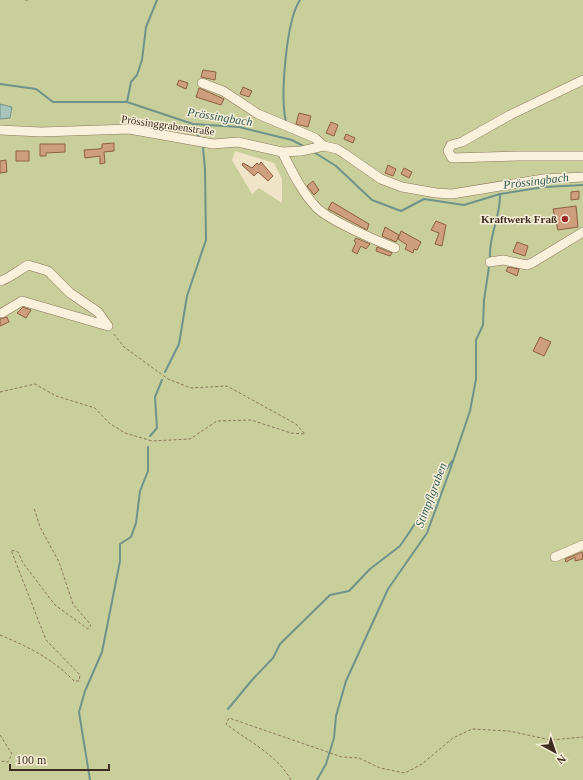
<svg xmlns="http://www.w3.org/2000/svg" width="583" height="780" font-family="Georgia,serif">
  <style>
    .green { fill: #c9cf9b; fill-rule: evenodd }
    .water { fill: #a9c4bc; stroke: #6f938a }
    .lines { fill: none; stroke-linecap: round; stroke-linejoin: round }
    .stream { stroke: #6f938a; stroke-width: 2 }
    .building { fill: #cf9f7d; stroke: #8d5f41 }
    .minor-casing { stroke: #8d765c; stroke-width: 10 }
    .path { stroke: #8d765c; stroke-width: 1; stroke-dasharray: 3 2; stroke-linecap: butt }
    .minor { stroke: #faf1dc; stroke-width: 9 }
    .poi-dot { fill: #9e2a2b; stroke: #f7eed8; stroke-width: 1.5 }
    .labels { text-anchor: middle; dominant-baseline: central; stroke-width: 3; stroke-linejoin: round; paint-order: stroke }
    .street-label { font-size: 11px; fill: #3d2e20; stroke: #f7eed8 }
    .poi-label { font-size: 11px; font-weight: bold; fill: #3d2e20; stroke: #f7eed8; text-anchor: end }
    .water-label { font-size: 12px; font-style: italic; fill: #2f5d5a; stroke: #f7eed8 }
  </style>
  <rect width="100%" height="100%" fill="#f0e4c8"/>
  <path class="green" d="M 0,0 L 583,0 L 583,780 L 0,780 L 0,119 L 10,118 L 12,108 L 0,104 ZM 235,151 L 274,163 L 282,179 L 282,203 L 259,188 L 252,194 L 232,160 Z"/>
  <path class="water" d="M 0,104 L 12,107 L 10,118 L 0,119 Z"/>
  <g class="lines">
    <path class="stream" d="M 0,84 L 36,89 L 53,102 L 127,102 L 193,124 L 239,127 L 292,140 L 305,147
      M 127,102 L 131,82 L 137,75 L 142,60 L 146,27 L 157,0
      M 286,122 C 280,97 286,21 300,0
      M 193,124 L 199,138
      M 312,151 L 336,166 L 372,200 L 401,211 L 424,199 L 464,205 L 500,194 L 544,187 L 583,185
      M 490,259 C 488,237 501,216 500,194
      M 165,372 L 179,344 L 187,296 L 206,240 L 205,169 L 203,148
      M 150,436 L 157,428 L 155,397 L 162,380
      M 228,709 L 252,680 L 273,658 L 280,644 L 330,595 L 349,591 L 370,569 L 400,546 L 427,506 L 435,486 L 452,461
      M 90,780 L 79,712 L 85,691 L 102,652 L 120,561 L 120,544 L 131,537 L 136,523 L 140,491 L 148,471 L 148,447
      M 317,780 L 326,764 L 334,738 L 336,716 L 346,681 L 388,589 L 427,533 L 450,470 L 470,411 L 476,379 L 476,340 L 483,325 L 484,300 L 489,267"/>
  </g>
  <path class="building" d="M 203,70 L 216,72 L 215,80 L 201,77 Z
    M 179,80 L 188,83 L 186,89 L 177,85 Z
    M 243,87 L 252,91 L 249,97 L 240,94 Z
    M 199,88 L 224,99 L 221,105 L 196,97 Z
    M 299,113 L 311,116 L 308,127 L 296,124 Z
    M 331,122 L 338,125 L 334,136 L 326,133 Z
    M 346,134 L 355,138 L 353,143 L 344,139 Z
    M 114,143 L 114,151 L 104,152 L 105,163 L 100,164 L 100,156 L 85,158 L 84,150 L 99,149 L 102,148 L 102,144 Z
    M 40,144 L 65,144 L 65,152 L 46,153 L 46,156 L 40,156 Z
    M 16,151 L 29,151 L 29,161 L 16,161 Z
    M 6,160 L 7,172 L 0,173 L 0,161 Z
    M 261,162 L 273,176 L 268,181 L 258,172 L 254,176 L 242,165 L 243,163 L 252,168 L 257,163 L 259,165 Z
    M 388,165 L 396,169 L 393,176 L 385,173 Z
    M 404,168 L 412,172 L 409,178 L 401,174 Z
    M 313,181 L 319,190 L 314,195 L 307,186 Z
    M 579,191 L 579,199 L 571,200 L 571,192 Z
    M 332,202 L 369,224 L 367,230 L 328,209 Z
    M 576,206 L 578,227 L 558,230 L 553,209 Z
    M 436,221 L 446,225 L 442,246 L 435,244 L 439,233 L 431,230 Z
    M 385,227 L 399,235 L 396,242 L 382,236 Z
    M 401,231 L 421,242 L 417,250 L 414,249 L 413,253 L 405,249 L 407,245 L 398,239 Z
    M 356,238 L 370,244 L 366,249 L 361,246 L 357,254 L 352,251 L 356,243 L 354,241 Z
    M 517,242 L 528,246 L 525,256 L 513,252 Z
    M 377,247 L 392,253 L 390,256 L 376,251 Z
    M 508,267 L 519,269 L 517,276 L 506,271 Z
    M 23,307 L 31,310 L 26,318 L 17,313 Z
    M 7,317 L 9,322 L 0,326 L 0,319 Z
    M 540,337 L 551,342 L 544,356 L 533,351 Z
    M 582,552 L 583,559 L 575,561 L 575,557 L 566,562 L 565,559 Z"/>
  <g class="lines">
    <g class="minor-casing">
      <path id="minor" d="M 583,80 L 510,115 L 462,142 L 451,145 L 448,151 L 452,158 L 519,156 L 583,156
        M 202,83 L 223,91 L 258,114 L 315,138 L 324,146
        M 0,130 L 41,132 L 129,129 L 213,144 L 238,142 L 282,152 L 301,151 L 324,146 L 337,149 L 345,154 L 381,179 L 402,187 L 436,193 L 452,194 L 543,179 L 583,177
        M 282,152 C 292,171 301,191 316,207 C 328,220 377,241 395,248
        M 490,262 L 503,260 L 527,265 L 532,263 L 583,232
        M 0,281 C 5,281 21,269 28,265 L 48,271 L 70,293 L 98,312 L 108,326 L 22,301 L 2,313
        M 555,557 L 583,545"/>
    </g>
    <path class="path" d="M 25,0 L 30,0
      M 0,392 L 35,384 L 56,396 L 95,408 L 109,423 L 125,433 L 152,441 L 190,439 L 217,421 L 251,420 L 291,433 L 305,434 L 296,424 L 227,386 L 191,388 L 168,379 L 124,347 L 113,333
      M 0,635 C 27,646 53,659 74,681 L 79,681 L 80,675 L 46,640 L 11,550 L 18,552 L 23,563 L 55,605 L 88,629 L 91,625 L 73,604 L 59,562 L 40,527 L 34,508
      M 0,735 L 12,754 L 8,762 L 0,761
      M 291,780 C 276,754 248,741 226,724 L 229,718 L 342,757 L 359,758 L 380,768 L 405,773 L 422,764 L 453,738 L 472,729 L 509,731 L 551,740 L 583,737"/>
    <use href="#minor" class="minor"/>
  </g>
  <circle class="poi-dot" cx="565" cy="219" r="4"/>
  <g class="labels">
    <g class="street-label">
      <text transform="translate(168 125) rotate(8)">Prössinggrabenstraße</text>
    </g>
    <g class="poi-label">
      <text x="557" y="219">Kraftwerk Fraß</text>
    </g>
    <g class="water-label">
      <text transform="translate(220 117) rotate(9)">Prössingbach</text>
      <text transform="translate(536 181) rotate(-7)">Prössingbach</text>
      <text transform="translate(431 495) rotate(-69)">Stimpflgraben</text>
    </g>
  </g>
  <g transform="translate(555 752) rotate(140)" stroke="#f7eed8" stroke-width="3" paint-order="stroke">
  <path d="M0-3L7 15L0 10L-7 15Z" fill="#3d2e20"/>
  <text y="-6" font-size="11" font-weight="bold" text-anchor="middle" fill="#3d2e20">N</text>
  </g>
  <path d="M10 764v6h99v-6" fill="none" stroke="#3d2e20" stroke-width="2"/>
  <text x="16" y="764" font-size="12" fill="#3d2e20" stroke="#f7eed8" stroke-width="3" paint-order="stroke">100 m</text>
</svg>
